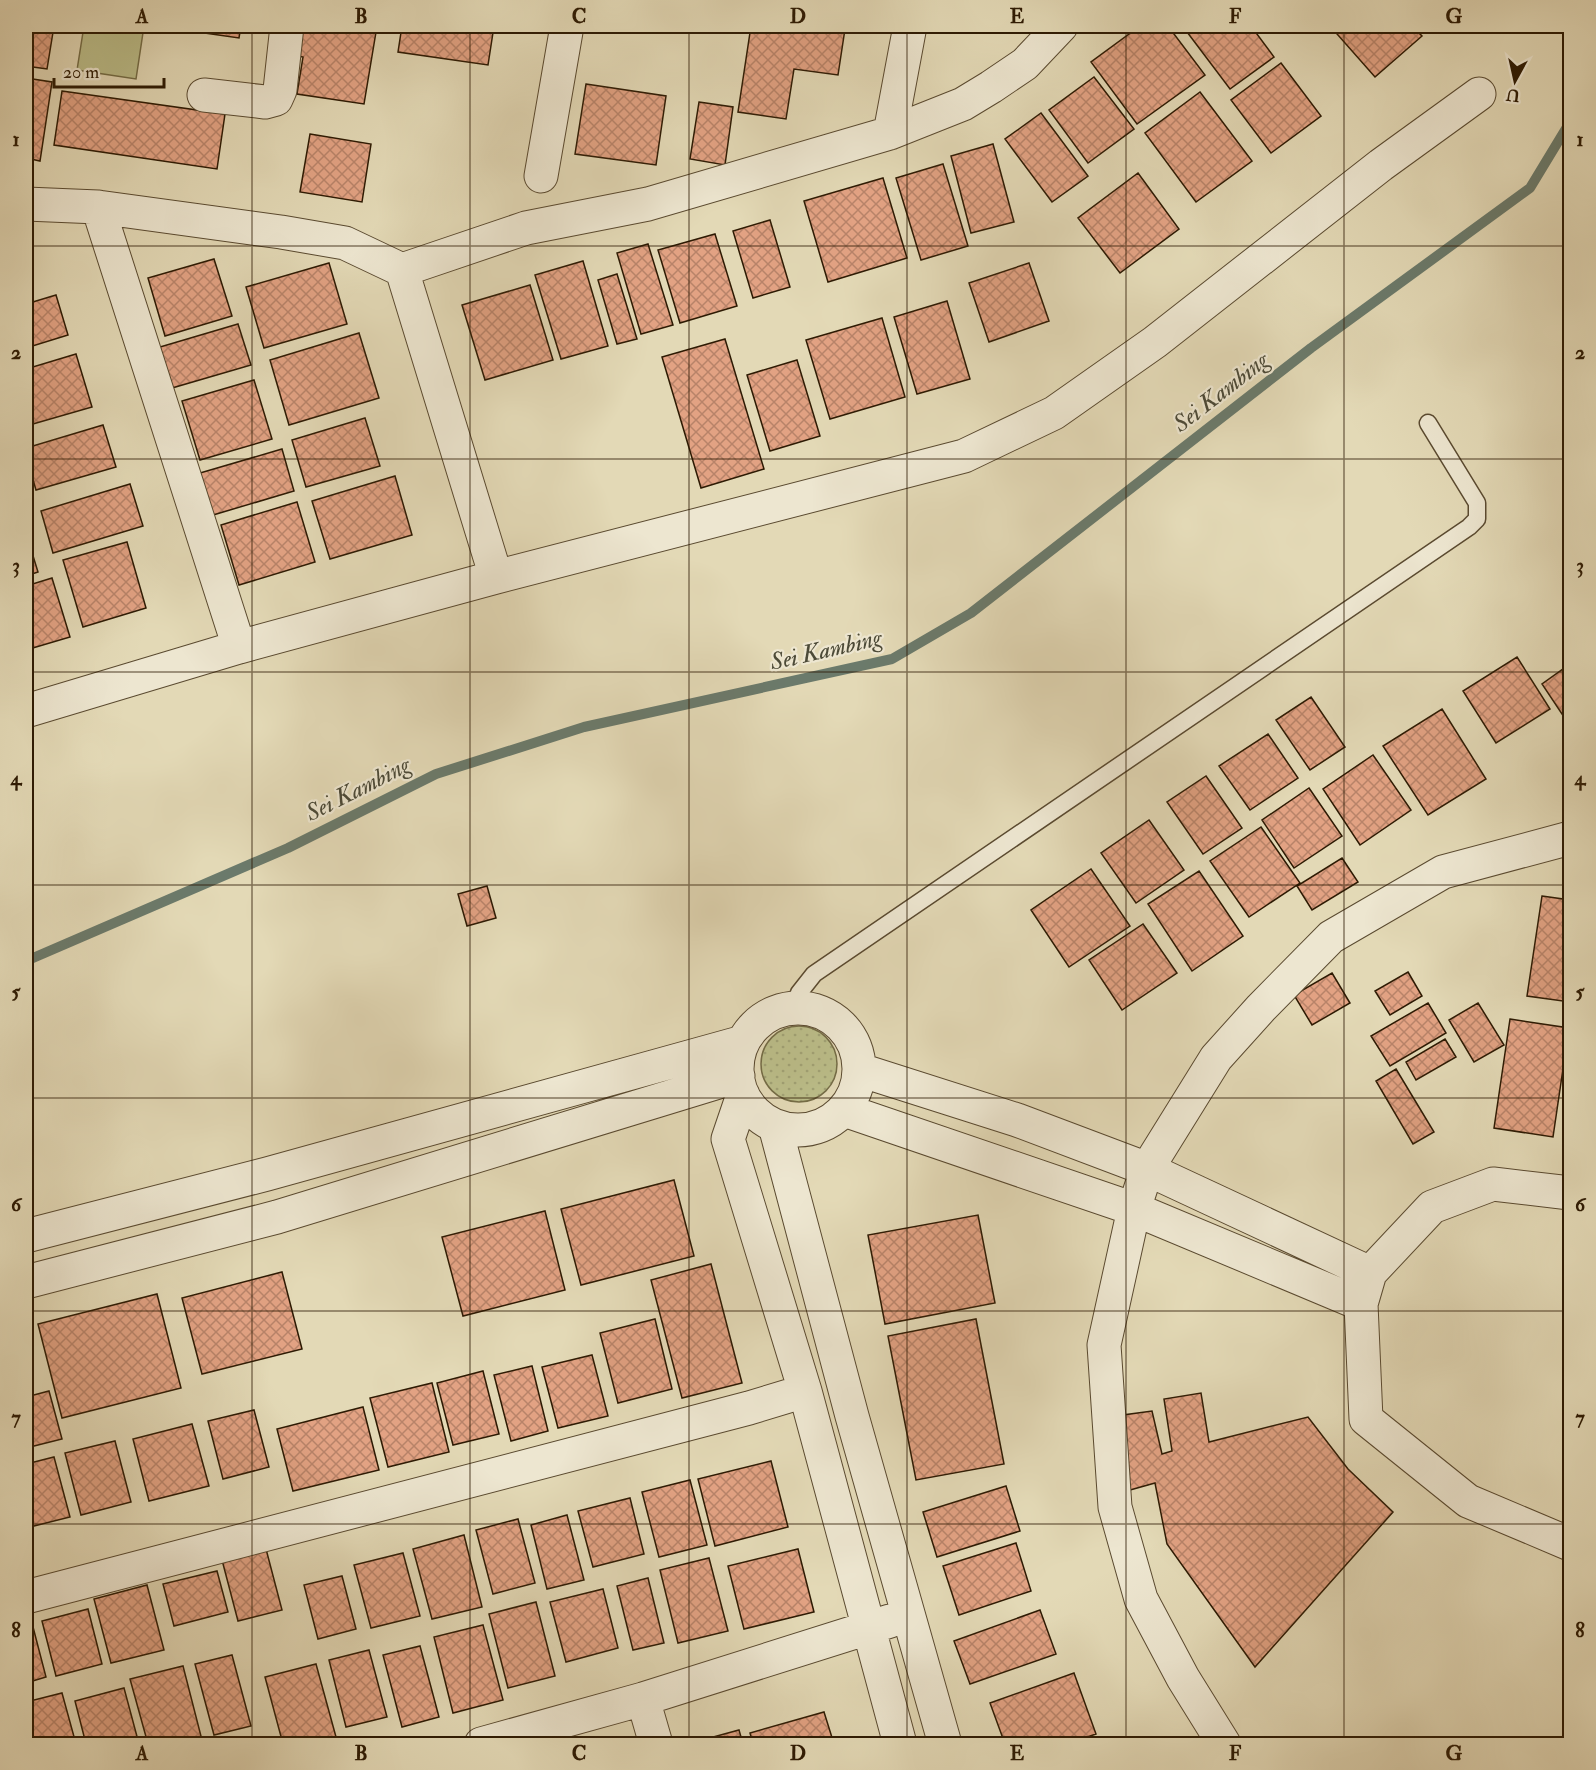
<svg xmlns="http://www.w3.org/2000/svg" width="1596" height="1770" font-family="'IM FELL Double Pica',serif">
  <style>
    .grass { fill: url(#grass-dots); stroke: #746c46; stroke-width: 1.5 }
    .pitch { fill: #bbbd89; stroke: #746c46; stroke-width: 1.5 }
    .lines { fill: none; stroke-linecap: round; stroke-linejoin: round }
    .stream { stroke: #6b7a6b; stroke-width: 10 }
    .building { fill: url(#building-cross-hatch); stroke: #2d1a03; stroke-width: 1.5 }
    .lane-casing { stroke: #5a4a30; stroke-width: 19 }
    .street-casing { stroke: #5a4a30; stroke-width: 35 }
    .lane { stroke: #ede6d0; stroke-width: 16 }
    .street { stroke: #ede6d0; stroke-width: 33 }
    .grid { fill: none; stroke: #2d1a03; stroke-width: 1.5; stroke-opacity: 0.55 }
    .labels { text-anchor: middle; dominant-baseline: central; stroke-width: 4.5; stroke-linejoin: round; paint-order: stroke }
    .water-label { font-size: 24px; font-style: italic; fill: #4c4a37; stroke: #ede6d0 }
    .neatline { fill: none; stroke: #2d1a03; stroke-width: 2 }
    .grid-label { font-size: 20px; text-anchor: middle; font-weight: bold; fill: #2d1a03 }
  </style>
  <defs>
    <pattern id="grass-dots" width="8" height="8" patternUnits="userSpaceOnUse" patternTransform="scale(1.5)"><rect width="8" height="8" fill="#bbbd89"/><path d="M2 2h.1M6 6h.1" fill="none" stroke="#a1a275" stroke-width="1.8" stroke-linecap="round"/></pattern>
    <pattern id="building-cross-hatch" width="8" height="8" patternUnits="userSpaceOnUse" patternTransform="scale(1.5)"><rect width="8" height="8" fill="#e2a283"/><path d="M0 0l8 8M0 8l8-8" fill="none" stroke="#b88369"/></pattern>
  </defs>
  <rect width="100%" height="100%" fill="#e3d9b6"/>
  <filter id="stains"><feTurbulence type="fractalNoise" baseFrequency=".00333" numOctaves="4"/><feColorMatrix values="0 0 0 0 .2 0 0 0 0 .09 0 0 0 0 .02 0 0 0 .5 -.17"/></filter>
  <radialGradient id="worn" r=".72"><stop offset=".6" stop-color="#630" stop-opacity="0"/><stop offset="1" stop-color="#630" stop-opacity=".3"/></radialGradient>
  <path class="grass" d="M761 1064a38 38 0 1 1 76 0a38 38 0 1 1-76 0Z"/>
  <path class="pitch" d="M 84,26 L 144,26 L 136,79 L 77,70 Z"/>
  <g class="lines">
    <path class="stream" d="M 26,961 L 288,848 L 436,774 L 584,727 L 892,659 L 971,613 L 1311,348 L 1530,188 L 1570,122"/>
  </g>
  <path class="building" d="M 26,26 L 54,26 L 47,69 L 26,66 Z
    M 177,26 L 241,26 L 239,38 L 177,29 Z
    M 308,26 L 377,26 L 364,104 L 297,94 L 303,57 L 289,54 L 293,29 L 307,31 Z
    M 402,26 L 494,26 L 488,65 L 398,52 Z
    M 751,26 L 823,26 L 845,29 L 838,75 L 794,69 L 786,119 L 738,112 Z
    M 1140,26 L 1168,26 L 1205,75 L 1137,124 L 1091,62 Z
    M 1188,26 L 1251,26 L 1274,57 L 1230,89 L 1184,28 Z
    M 1330,26 L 1412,26 L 1422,36 L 1375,77 Z
    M 1281,63 L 1321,116 L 1271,153 L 1231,100 Z
    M 1094,77 L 1134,129 L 1088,163 L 1049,110 Z
    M 26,78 L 52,82 L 40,161 L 26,158 Z
    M 586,84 L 666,96 L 656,165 L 575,154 Z
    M 62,91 L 225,114 L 217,169 L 54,145 Z
    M 1200,92 L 1252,161 L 1196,202 L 1145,133 Z
    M 699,102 L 733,107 L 725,165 L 690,159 Z
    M 1041,113 L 1088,176 L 1052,202 L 1005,139 Z
    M 310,134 L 371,144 L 362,202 L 300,192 Z
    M 993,144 L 1014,222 L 971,233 L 951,156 Z
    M 943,164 L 968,246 L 921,260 L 896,178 Z
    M 1138,173 L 1179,229 L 1120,273 L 1078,218 Z
    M 883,178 L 907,258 L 828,282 L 804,201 Z
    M 770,220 L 790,287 L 753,298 L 733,231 Z
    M 715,234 L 737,306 L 680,323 L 658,250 Z
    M 648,244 L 673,325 L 641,334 L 617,253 Z
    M 214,259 L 232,316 L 165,336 L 148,278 Z
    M 583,261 L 608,346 L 561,359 L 535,275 Z
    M 329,263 L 347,324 L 264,348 L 246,287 Z
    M 1029,263 L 1049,321 L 989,342 L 969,283 Z
    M 617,274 L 637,339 L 617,344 L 598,280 Z
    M 530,285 L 553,360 L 485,380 L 462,305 Z
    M 56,295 L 68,335 L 26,348 L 26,304 Z
    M 947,301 L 970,379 L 917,394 L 894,317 Z
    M 882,318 L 905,397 L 830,419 L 806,340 Z
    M 238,324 L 251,365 L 172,388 L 160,347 Z
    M 359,333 L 379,398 L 289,425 L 270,360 Z
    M 725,339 L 764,469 L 701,488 L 662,357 Z
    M 76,354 L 92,407 L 26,426 L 26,369 Z
    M 797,360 L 820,436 L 770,451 L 747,375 Z
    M 254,380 L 272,439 L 200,460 L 182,401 Z
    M 365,418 L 380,466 L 306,487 L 292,440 Z
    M 103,425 L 116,467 L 36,490 L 26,456 L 26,448 Z
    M 282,449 L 294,491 L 213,515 L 200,473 Z
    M 395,476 L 412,535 L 330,559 L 312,501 Z
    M 130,484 L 143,526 L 53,553 L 41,511 Z
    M 297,502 L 315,562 L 239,585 L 221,525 Z
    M 26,533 L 38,572 L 26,576 Z
    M 127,542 L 146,608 L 83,627 L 63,560 Z
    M 52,578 L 70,637 L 26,650 L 26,586 Z
    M 1517,657 L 1550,709 L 1496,743 L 1463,691 Z
    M 1570,664 L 1570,726 L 1542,684 Z
    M 1311,697 L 1345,747 L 1310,770 L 1276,720 Z
    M 1442,709 L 1486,779 L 1428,815 L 1383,746 Z
    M 1268,734 L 1298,778 L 1250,810 L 1219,766 Z
    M 1373,755 L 1411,810 L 1360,845 L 1323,789 Z
    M 1206,776 L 1242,828 L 1203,854 L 1167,802 Z
    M 1309,788 L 1342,836 L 1294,868 L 1262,820 Z
    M 1149,820 L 1184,870 L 1136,903 L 1101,853 Z
    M 1261,827 L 1300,883 L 1249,917 L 1210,861 Z
    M 1342,858 L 1358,882 L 1312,910 L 1297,886 Z
    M 1091,869 L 1130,926 L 1069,967 L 1031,910 Z
    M 1199,871 L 1243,936 L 1192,971 L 1148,904 Z
    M 487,886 L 496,918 L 467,926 L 458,894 Z
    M 1542,896 L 1570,900 L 1570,1002 L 1527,996 Z
    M 1143,924 L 1177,973 L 1122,1010 L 1089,960 Z
    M 1408,972 L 1422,996 L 1390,1015 L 1375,991 Z
    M 1332,973 L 1350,1003 L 1312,1025 L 1294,995 Z
    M 1428,1003 L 1446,1033 L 1390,1066 L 1371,1036 Z
    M 1478,1003 L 1504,1045 L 1474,1062 L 1449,1020 Z
    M 1510,1019 L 1569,1028 L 1553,1137 L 1494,1128 Z
    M 1445,1039 L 1456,1057 L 1416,1080 L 1406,1062 Z
    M 1396,1069 L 1434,1132 L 1413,1144 L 1376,1081 Z
    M 674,1180 L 694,1256 L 581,1285 L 561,1209 Z
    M 545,1211 L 565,1290 L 463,1316 L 442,1237 Z
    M 978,1215 L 995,1303 L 885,1324 L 868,1235 Z
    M 711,1264 L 742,1383 L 682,1398 L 651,1280 Z
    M 282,1272 L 302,1349 L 202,1374 L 182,1298 Z
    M 157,1294 L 181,1388 L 62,1418 L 38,1324 Z
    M 655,1319 L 672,1389 L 618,1403 L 600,1333 Z
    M 976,1319 L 1004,1464 L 916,1480 L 888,1336 Z
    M 592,1355 L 608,1416 L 558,1428 L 542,1367 Z
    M 532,1366 L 548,1431 L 511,1441 L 494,1375 Z
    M 483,1371 L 499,1434 L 453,1445 L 437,1383 Z
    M 432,1383 L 449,1452 L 388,1467 L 370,1398 Z
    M 49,1391 L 62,1439 L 26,1448 L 26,1397 Z
    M 1201,1393 L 1209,1442 L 1308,1417 L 1348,1469 L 1393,1512 L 1255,1667 L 1167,1544 L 1155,1483 L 1123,1492 L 1123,1415 L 1152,1411 L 1162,1454 L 1172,1451 L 1164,1399 Z
    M 363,1407 L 379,1470 L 293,1491 L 277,1429 Z
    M 254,1410 L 269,1467 L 223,1479 L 208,1421 Z
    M 192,1424 L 209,1486 L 149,1501 L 133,1439 Z
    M 115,1441 L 131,1502 L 81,1515 L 65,1453 Z
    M 54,1457 L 70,1517 L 26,1528 L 26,1464 Z
    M 771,1461 L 788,1527 L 715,1546 L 698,1479 Z
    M 690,1480 L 707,1545 L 659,1557 L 642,1492 Z
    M 1006,1486 L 1020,1531 L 937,1557 L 923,1512 Z
    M 630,1498 L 644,1554 L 593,1567 L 578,1511 Z
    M 567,1515 L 584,1580 L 547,1589 L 531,1525 Z
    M 518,1519 L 535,1583 L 493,1594 L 476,1530 Z
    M 464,1535 L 482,1607 L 432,1619 L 413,1549 Z
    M 1016,1543 L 1031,1591 L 959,1615 L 943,1566 Z
    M 266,1549 L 282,1610 L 238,1621 L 222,1560 Z
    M 798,1549 L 814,1612 L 744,1629 L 728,1566 Z
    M 403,1553 L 420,1616 L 371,1628 L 354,1565 Z
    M 709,1558 L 728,1631 L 678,1643 L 660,1570 Z
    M 217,1571 L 228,1612 L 174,1626 L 163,1584 Z
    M 342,1576 L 356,1629 L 318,1639 L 304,1585 Z
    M 648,1578 L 664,1643 L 633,1650 L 617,1586 Z
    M 147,1585 L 164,1650 L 111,1663 L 94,1599 Z
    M 603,1589 L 618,1648 L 566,1662 L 550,1602 Z
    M 536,1602 L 555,1676 L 508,1688 L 489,1614 Z
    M 88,1609 L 102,1664 L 56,1676 L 42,1621 Z
    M 1040,1610 L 1056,1654 L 970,1684 L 954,1641 Z
    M 483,1625 L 503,1700 L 453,1713 L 434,1637 Z
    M 33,1627 L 46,1677 L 26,1683 L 26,1628 Z
    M 420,1646 L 439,1717 L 402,1727 L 383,1655 Z
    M 369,1650 L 387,1717 L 346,1727 L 329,1660 Z
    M 232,1655 L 251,1726 L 214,1735 L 195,1664 Z
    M 316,1664 L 336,1737 L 307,1744 L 283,1744 L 265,1677 Z
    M 183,1666 L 203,1744 L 148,1744 L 130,1679 Z
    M 1074,1673 L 1096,1734 L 1067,1744 L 1005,1744 L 990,1703 Z
    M 124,1688 L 139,1744 L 86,1744 L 75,1701 Z
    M 62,1693 L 76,1744 L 26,1744 L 26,1702 Z
    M 824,1712 L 834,1744 L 753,1744 L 750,1733 Z
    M 739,1730 L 743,1744 L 691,1744 L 691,1743 Z"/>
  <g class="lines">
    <g class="lane-casing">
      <path id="lane" d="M 794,1008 L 799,993 L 814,974 L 1469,527 L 1477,519 L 1477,503 L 1428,423"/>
    </g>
    <g class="street-casing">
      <path id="street" d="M 204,95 L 265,102 L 276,99 L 280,90 L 287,26
        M 890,133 L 910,26
        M 541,176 L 567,26
        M 26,204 L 98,207 L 281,232 L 345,243 L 402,270 L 496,577
        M 98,207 L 239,647
        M 402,270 L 526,228 L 648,204 L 890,133 L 963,104 L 991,87 L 1025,64 L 1061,26
        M 26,711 L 239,647 L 496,577 L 964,456 L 1054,413 L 1155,342 L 1381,165 L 1479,94
        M737 1069a61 61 0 1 1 122 0a61 61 0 1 1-122 0Z
        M 860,1070 L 1017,1120 L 1147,1169 L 1370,1273
        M 743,1095 L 728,1139 L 805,1391 L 900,1744
        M 844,1110 L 1134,1209 L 1361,1304
        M 775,1126 L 852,1416 L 945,1744
        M 1570,1193 L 1493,1184 L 1432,1207 L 1370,1273 L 1361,1304 L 1366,1419 L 1468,1501 L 1570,1544
        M 26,1236 L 267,1174 L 743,1042
        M 26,1282 L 277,1217 L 738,1076
        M 26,1597 L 749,1408 L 805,1391
        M 643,1699 L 656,1744
        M 481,1744 L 643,1699 L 890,1621
        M 1224,1744 L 1183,1678 L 1141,1599 L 1115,1507 L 1104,1345 L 1134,1209 L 1147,1169 L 1216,1058 L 1261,1008 L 1331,937 L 1443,872 L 1570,838"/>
    </g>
    <use href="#lane" class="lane"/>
    <use href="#street" class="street"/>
  </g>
  <path class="grid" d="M 252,26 L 252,1744M 470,26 L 470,1744M 689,26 L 689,1744M 907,26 L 907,1744M 1126,26 L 1126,1744M 1344,26 L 1344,1744M 26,246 L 1570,246M 26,459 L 1570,459M 26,672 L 1570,672M 26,885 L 1570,885M 26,1098 L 1570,1098M 26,1311 L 1570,1311M 26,1524 L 1570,1524"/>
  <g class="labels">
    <g class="water-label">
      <text transform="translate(1221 392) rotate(-38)">Sei Kambing</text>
      <text transform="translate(826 650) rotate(-13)">Sei Kambing</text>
      <text transform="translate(358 789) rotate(-27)">Sei Kambing</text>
    </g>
  </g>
  <rect width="1596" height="1770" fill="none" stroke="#e3d9b6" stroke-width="66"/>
  <g transform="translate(1515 81) rotate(188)" stroke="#ede6d0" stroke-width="4.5" paint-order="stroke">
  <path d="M0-4.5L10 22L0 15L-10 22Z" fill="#2d1a03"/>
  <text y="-9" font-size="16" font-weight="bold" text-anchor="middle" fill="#2d1a03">U</text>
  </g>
  <path d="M54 78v9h110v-9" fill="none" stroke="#2d1a03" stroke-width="3"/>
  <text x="63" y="78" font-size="18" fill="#2d1a03" stroke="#ede6d0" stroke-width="4.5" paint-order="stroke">20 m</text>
  <rect x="33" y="33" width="1530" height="1704" class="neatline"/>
  <g class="grid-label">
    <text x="142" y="23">A</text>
    <text x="361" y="23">B</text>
    <text x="579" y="23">C</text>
    <text x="798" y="23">D</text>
    <text x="1017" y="23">E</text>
    <text x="1235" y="23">F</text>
    <text x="1454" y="23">G</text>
    <text x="16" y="146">1</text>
    <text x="1580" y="146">1</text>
    <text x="16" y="359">2</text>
    <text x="1580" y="359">2</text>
    <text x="16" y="572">3</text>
    <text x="1580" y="572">3</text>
    <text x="16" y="785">4</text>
    <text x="1580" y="785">4</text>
    <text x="16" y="998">5</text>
    <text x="1580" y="998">5</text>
    <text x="16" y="1211">6</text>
    <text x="1580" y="1211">6</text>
    <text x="16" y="1424">7</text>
    <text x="1580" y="1424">7</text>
    <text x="16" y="1637">8</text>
    <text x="1580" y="1637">8</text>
    <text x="142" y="1760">A</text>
    <text x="361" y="1760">B</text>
    <text x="579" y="1760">C</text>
    <text x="798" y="1760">D</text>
    <text x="1017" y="1760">E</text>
    <text x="1235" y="1760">F</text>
    <text x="1454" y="1760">G</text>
  </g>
  <rect width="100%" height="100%" filter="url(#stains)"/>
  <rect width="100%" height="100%" fill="url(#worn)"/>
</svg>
